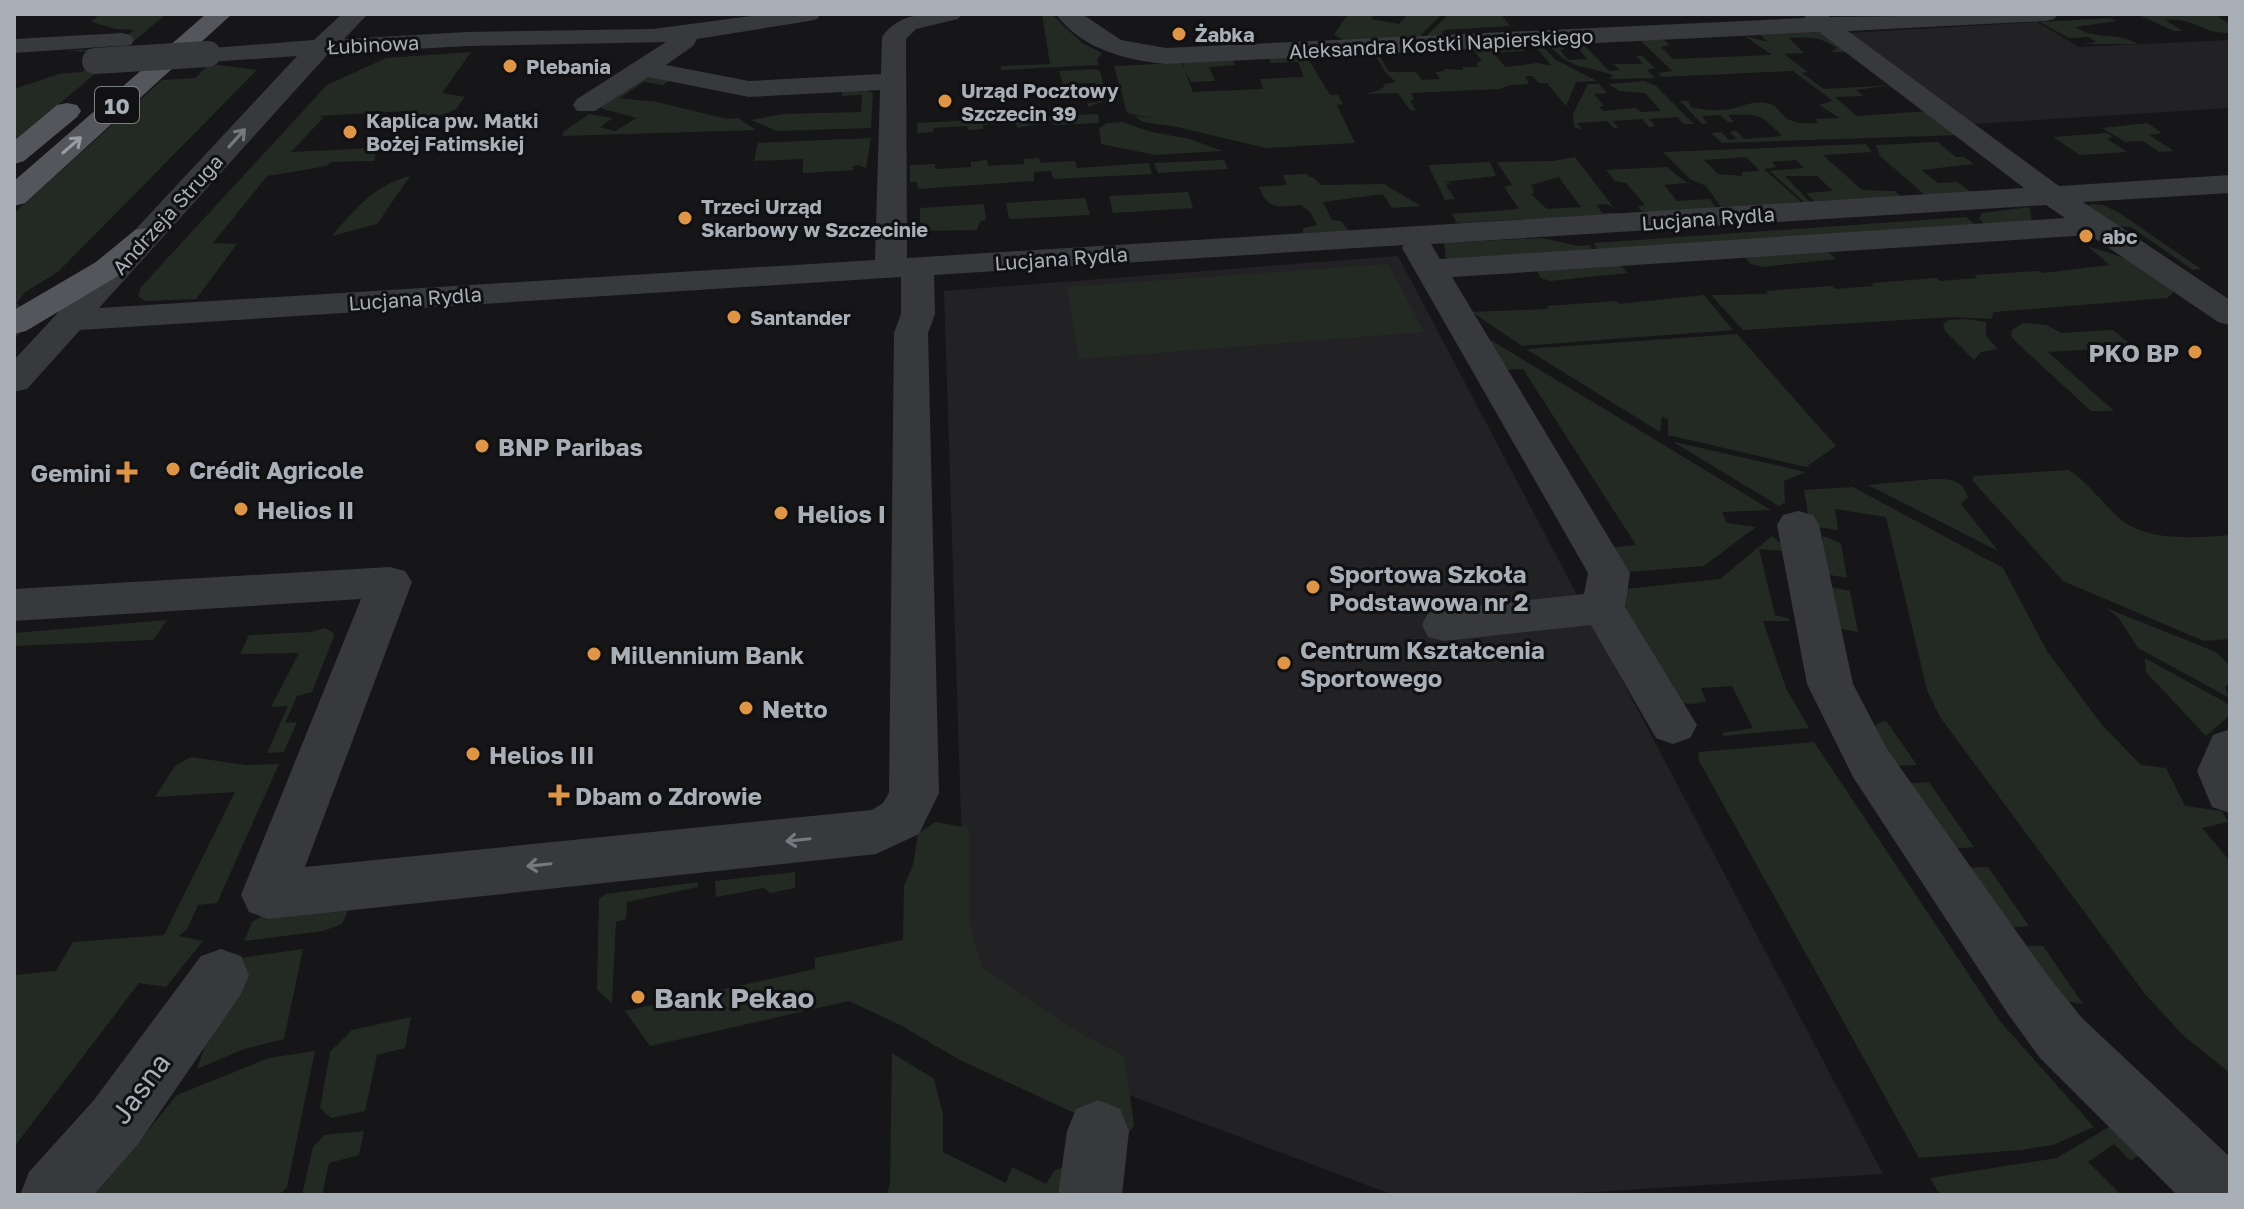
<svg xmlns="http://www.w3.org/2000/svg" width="2244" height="1209" font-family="'Golos Text',sans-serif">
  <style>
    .built { fill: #222225 }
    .green { fill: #232a23; fill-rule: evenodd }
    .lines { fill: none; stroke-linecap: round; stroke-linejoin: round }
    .minor { fill: #37393c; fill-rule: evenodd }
    .major { fill: #54565b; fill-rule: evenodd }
    .minor-bridge { stroke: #37393c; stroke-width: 26 }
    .oneway { stroke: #767a7f }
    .oneway2 { stroke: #989da4 }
    .poi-dot { fill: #df9546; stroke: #111113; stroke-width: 3 }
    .labels { text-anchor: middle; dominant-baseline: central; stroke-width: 6; stroke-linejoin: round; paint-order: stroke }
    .far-poi-label { font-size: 20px; font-weight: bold; fill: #a9afb6; stroke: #111113; text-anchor: start }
    .far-street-label { font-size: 20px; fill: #a9afb6; stroke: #111113 }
    .shield { fill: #111113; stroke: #7b8085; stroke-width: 2 }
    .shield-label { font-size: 22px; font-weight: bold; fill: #a9afb6 }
    .poi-label { font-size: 24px; font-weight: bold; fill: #a9afb6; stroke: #111113; text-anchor: start }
    .near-poi-label { font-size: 28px; font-weight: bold; fill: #a9afb6; stroke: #111113; text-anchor: start }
    .near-street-label { font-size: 28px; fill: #a9afb6; stroke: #111113 }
  </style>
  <rect width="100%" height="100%" fill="#161618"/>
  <path class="built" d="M 2037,22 L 2079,47 L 2230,40 L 2230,108 L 1972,124 L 1847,33 Z
    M 1398,256 L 1883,1174 L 1545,1195 L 1393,1195 L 968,1034 L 944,291 Z"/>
  <path class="green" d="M 100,14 L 166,14 L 14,142 L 14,89 L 59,74 L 82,72 L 105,52 L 64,51 L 112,48 L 134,30 L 116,29 L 91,22 Z
    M 1042,14 L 1051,14 L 1082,43 L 1102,53 L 1097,60 L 1099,65 L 1001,70 L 1001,66 L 1050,64 Z
    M 1348,14 L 1374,14 L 1371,19 L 1399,24 L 1408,14 L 1442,14 L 1419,37 L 1347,42 L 1334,35 Z
    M 1449,14 L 1501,14 L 1510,26 L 1444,30 L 1441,35 L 1426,36 Z
    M 2230,14 L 2218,17 L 2230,24 L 2230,33 C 2201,34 2199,18 2165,20 L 2183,31 L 2174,31 L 2141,16 Z
    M 2110,18 L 2117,21 L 2075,27 C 2097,41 2115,31 2138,44 L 2083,44 L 2096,42 L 2089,37 L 2069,38 L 2040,22 Z
    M 1821,32 L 1850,52 L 1831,52 L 1837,48 C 1819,36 1809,37 1789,38 L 1804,53 L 1784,54 L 1808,72 L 1802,73 L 1824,89 L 1892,85 L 1856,90 L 1863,96 L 1835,97 L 1857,116 L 1929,111 L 1960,135 L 1722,143 L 1711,133 L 1721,132 L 1729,140 L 1737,139 L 1730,132 L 1736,131 L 1744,139 L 1782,136 C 1762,116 1761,113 1728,115 L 1734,122 L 1728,122 L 1720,115 L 1702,116 L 1707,123 L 1702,124 L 1680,101 L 1688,101 L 1691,107 C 1703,110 1722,112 1735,108 C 1741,106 1756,100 1767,103 C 1787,108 1776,126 1818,123 L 1815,119 L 1840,118 L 1819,105 L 1833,101 L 1793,71 L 1662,77 L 1658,73 L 1672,71 L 1640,40 L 1664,40 L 1670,45 L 1661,47 L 1673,59 L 1772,55 L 1745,36 L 1768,42 L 1760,35 Z
    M 1582,43 L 1609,71 L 1620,70 L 1614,64 L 1643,64 L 1636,56 L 1642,56 L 1655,68 L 1647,70 L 1655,78 L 1610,79 L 1613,75 C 1585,65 1572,71 1549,45 L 1560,44 L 1564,49 L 1560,50 L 1568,60 L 1587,59 L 1578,48 L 1567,44 Z
    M 1541,45 L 1556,60 L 1597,81 L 1576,82 L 1566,106 L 1547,83 L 1539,83 L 1533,76 L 1525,76 L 1529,84 L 1510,85 L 1500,89 L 1411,93 L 1414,100 L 1410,101 L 1416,111 L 1410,110 L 1398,93 L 1367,94 L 1382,89 L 1385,84 L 1396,82 L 1387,74 L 1374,54 L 1378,54 L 1389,72 L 1416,72 L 1422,80 L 1440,79 L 1435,72 L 1445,71 L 1444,69 L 1463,70 L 1463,67 L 1478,67 L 1477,62 L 1482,61 L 1473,49 L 1522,46 L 1525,51 L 1494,53 L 1505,67 L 1537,63 L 1552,66 L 1535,46 Z
    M 471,52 L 442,93 L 465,97 L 456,109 L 450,112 L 414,124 L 400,122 L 402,115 L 408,113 L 406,111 L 320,116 L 323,118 L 291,152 L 372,148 L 376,150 L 374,161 L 330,162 L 327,166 L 267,176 L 213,243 L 237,244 L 196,299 L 145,301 L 138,296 L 141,287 L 327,85 L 386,58 Z
    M 1307,57 L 1330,95 L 1338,95 L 1343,104 L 1337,105 L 1355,143 L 1266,148 L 1177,127 L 1143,122 L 1134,116 L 1152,118 L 1127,113 L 1114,66 L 1181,63 L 1184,68 L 1183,63 L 1233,60 L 1235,65 L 1209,67 L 1215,81 L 1191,82 L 1184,69 L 1193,92 L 1263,89 L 1260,79 L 1304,77 L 1298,62 L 1270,63 L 1269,58 Z
    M 210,64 L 257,70 L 58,272 L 25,292 L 17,303 L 32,320 L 14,339 L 14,213 L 162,80 L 195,78 Z
    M 1096,69 L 1100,71 L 1107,100 L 1088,107 L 1087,103 L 1099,102 L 1095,83 L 1063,84 L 1059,71 Z
    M 646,76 L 669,81 L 663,85 L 644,82 L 620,98 L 657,102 L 727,119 L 738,118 L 756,130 L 563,136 L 563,132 L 589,114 L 613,118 L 600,127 L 615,131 L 637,118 L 603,109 L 600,105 Z
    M 1644,81 L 1656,86 L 1694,124 L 1684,124 L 1677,117 L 1649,119 L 1655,126 L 1649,127 L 1642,119 L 1613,121 L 1618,128 L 1614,128 L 1607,121 L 1577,123 L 1583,130 L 1574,127 L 1573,114 L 1588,84 L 1599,84 L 1607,93 L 1594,94 L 1604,106 L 1599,107 L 1603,111 L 1635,108 L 1642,112 L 1661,111 L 1645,93 L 1619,91 L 1609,84 Z
    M 865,90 L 873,93 L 871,128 L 777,131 L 751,120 L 784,114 L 861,112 L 862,95 L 842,96 L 842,91 Z
    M 1098,114 L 1099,123 L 1053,125 L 1052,121 L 1017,128 L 1016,123 L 983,125 L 983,129 L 968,130 L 967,126 L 934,128 L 933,132 L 917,133 L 917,123 Z
    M 1122,122 L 1151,132 L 1190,139 L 1222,151 L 1155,155 L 1101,144 L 1099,128 L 1107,123 Z
    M 2147,123 L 2162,133 L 2149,135 L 2174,151 L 2159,152 L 2143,141 L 2125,142 L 2102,128 Z
    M 2107,133 L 2113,137 L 2107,139 L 2127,152 L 2080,155 L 2053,137 Z
    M 871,138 L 866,168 L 858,165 L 852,167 L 854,170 L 803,173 L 803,159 L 754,161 L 758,143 Z
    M 1938,142 L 1956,157 L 1964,157 L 1974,164 L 1921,170 L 1938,183 L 1957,182 L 1971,192 L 1925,195 L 1879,155 L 1876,145 Z
    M 1866,144 L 1872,152 L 1823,155 L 1862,190 L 1895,191 L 1901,197 L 1814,201 L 1806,193 L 1833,191 L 1817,176 L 1785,176 L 1810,202 L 1804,202 L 1770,171 L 1804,168 L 1796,160 L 1772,162 L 1776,167 L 1764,169 L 1801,202 L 1721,207 L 1706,186 L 1690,179 L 1663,152 ZM 1746,157 L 1760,171 L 1742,172 L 1742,176 L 1718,174 L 1704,160 Z
    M 1575,157 L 1614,208 L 1607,204 L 1597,205 L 1602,213 L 1632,213 L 1457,223 L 1452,214 L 1519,209 L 1504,187 L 1512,185 L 1497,162 L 1553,161 ZM 1559,177 L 1560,179 L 1581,207 L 1547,209 L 1531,194 L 1535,193 L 1531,185 Z
    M 1039,158 L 1040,163 L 1075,161 L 1077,168 L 1149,163 L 1152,174 L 1053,179 L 1051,171 L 1034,172 L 1034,181 L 918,189 L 917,182 L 910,182 L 910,165 L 935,164 L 935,169 L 971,167 L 971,162 L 987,160 L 988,166 L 1024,164 L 1024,159 Z
    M 1224,160 L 1228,169 L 1158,173 L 1154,163 Z
    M 1490,162 L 1496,176 L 1443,182 L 1452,183 L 1446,185 L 1455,199 L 1445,200 L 1428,165 Z
    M 1667,167 L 1687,183 L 1664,185 L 1677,201 L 1710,199 L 1716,208 L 1643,212 L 1638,207 L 1645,205 L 1626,183 L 1615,181 L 1606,170 Z
    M 1308,174 L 1307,176 L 1314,178 L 1321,185 L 1384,184 L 1421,206 L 1392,208 L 1383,194 L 1323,202 L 1332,220 L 1341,221 L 1349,231 L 1303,233 L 1303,228 L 1317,225 L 1310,212 L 1301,205 C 1277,207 1268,210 1259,187 L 1287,185 L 1283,175 Z
    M 410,176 L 377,224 L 332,236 C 355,209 374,185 410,176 Z
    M 1188,192 L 1193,208 L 1113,213 L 1109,196 Z
    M 1085,198 L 1090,215 L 1009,219 L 1006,203 Z
    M 984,204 L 986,220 L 980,221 L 977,230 L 920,231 L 920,208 Z
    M 2090,204 L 2103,205 L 2118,212 L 2201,269 L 2193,270 L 2131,227 L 2109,226 L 2088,207 Z
    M 2030,207 L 2032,225 L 1989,227 L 1979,219 L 1982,213 Z
    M 1966,217 L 1979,228 L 1599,253 L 1594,243 Z
    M 1542,238 L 1578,246 L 1590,245 L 1591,250 L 1446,259 L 1444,243 Z
    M 2087,246 L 2131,260 L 2173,288 L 2173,293 L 2167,298 L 1994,312 L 1991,319 L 1951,317 L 1743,330 L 1711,295 L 1767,294 L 1766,291 L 1832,286 L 1835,289 L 1873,286 L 1872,283 L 1936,278 L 1940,281 L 1977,278 L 1975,275 L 2039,271 L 2043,273 L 2110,265 Z
    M 1823,247 L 1836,259 L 1762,267 L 1751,264 L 1741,253 Z
    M 1618,261 L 1627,273 L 1550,281 L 1541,278 L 1533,266 Z
    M 1388,264 L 1424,332 L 1079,359 L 1067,287 Z
    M 1704,295 L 1733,330 L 1522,346 L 1472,312 L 1548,309 L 1547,306 L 1616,301 L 1619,304 Z
    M 1966,319 L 1986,322 L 1986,336 L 1998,349 L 1981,352 L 1974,360 L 1945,331 L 1943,324 L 1949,320 Z
    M 2023,323 L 2047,325 L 2061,333 L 2113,330 L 2134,347 L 2048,352 L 2114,411 L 2091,411 L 2017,343 L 2011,336 L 2012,330 Z
    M 1479,333 L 1771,510 L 1722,512 L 1727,523 L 1756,527 L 1704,566 L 1629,572 L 1610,548 L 1636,545 L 1523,369 L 1503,370 Z
    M 1737,334 L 1836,446 L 1806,467 L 1668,435 L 1668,419 L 1662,417 L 1660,432 L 1526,349 Z
    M 1675,443 L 1675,442 L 1806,472 L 1784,481 L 1785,502 L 1779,506 Z
    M 2069,470 C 2088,482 2102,503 2119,518 C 2146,542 2197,538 2230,535 L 2230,639 L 2204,641 L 2063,581 L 1972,480 L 1974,476 Z
    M 1933,479 C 1950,479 1962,479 1968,497 L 1961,504 L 1998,551 L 1868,485 Z
    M 1853,487 L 2003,568 L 2047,651 L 2102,725 L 2141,765 L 2166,768 L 2185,806 L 2222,811 L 2228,822 L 2202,828 L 2230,861 L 2230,1073 L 2184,1036 L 2145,994 L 1940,717 L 1927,690 L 1886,517 L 1835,509 L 1838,530 L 1810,526 L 1804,490 Z
    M 1772,536 L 1785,547 L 1784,551 L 1759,549 L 1775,615 L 1788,618 L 1790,621 L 1763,621 L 1786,688 L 1809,728 L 1724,736 L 1722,733 L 1753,728 L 1732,686 L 1701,688 L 1706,701 L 1694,704 L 1683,703 L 1626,614 L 1625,589 L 1720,579 Z
    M 1823,536 L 1841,543 L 1847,578 L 1819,573 Z
    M 1821,585 L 1850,591 L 1858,632 L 1827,626 Z
    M 2106,608 L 2216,652 L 2230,665 L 2230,685 L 2225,686 L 2228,697 L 2138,648 L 2118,617 Z
    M 167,620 L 153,640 L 14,646 L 14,633 Z
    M 325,628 L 334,633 L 334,636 L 312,692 L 297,696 L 285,723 L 297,722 L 284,752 L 267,753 L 288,706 L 271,707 L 299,653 L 240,654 L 249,635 L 311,632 Z
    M 2145,658 L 2230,705 L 2230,715 L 2206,736 L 2146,672 Z
    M 1883,721 L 1887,722 L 1917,765 L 1880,766 L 1869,729 Z
    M 1814,742 L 1999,1020 L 2094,1127 L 2053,1145 L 2021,1150 L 1919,1158 L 1698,759 L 1699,752 Z
    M 191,757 L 245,765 L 279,764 L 217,903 L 198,905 L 187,929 L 179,936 L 203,941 L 166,987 L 139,983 L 14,1147 L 14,975 L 56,971 L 73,942 L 164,935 L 235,792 L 155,797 L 175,766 Z
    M 1929,782 L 1974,847 L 1937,850 L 1893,785 Z
    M 935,822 L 969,828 L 969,923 L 982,968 L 1074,1030 L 1124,1056 L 1134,1125 L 1126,1137 L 960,1060 L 900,1025 L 849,1001 L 650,1046 L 625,1011 L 815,969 L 815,958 L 903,940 L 904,886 L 913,865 L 918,834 Z
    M 1988,867 L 2029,926 L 1993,929 L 1949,868 Z
    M 795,872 L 795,888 L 770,893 L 764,888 L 716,897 L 715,881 Z
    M 698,882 L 698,887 L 627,902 L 626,919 L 616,922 L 612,1003 L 597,990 L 599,899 L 606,894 Z
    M 350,906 L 342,924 L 323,931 L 244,941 L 252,922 L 267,913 Z
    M 2005,945 L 2043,946 L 2083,1004 L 2043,997 Z
    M 303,949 L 284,1039 L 244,1049 L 197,1069 L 217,1012 L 241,958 Z
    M 411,1017 L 405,1048 L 377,1055 L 365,1111 L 331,1118 L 320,1108 L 330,1052 L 352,1030 Z
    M 315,1051 L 287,1187 L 279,1195 L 95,1195 L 177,1095 L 269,1058 Z
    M 892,1053 L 934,1079 L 943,1115 L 943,1152 L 1006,1183 L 1012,1167 L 1046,1184 L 1054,1171 L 1065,1166 L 1064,1195 L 886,1195 L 890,1184 Z
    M 2114,1124 L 2141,1154 L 2131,1161 L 2114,1144 L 2088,1162 L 2121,1195 L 1940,1195 L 1930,1178 L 2057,1158 Z
    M 364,1131 L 359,1155 L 329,1163 L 322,1195 L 302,1195 L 313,1147 L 324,1135 Z"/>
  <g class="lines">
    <path class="minor" d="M 342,14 L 368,14 L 344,39 L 467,32 L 653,29 L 766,14 L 821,14 L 817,19 L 809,21 L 697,39 L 693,46 L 666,65 L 749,81 L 881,74 L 882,37 C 901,10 931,14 962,14 L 958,19 L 916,29 L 906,39 L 907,258 L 2024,188 L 1819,32 L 1166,64 C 1126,60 1081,49 1056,14 L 1082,14 L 1121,40 L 1166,48 L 1804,18 L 1807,14 L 1826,14 L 1830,17 L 2058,14 L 2054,19 L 2046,21 L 1848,31 L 2059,186 L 2230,175 L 2230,193 L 2083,202 L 2230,300 L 2230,325 L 2218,322 L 2090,235 L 1452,277 L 1630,573 L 1625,607 L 1697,725 L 1690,738 L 1673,744 L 1656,738 L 1591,625 L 1444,641 L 1428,637 L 1422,625 L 1428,613 L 1444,609 L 1584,594 L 1588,573 L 1414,269 L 1402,248 L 1404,245 L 934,275 L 935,314 L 928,333 L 939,793 L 919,834 L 876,854 L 268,919 L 249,912 L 241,895 L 361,599 L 14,621 L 14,589 L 390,567 L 405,571 L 412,582 L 305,867 L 872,810 L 883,803 L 889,793 L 894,333 L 901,314 L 901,277 L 80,330 L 27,389 L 14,392 L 14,360 L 297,56 L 208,62 L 199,59 L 195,54 L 199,49 L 314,40 ZM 666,42 L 577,99 L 573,105 L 577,111 L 595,111 L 648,77 L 749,97 L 880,90 L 875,260 L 99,308 L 328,54 L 467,46 ZM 2046,205 L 2065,218 L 1440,259 L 1431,244 Z
      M 122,33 L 131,35 L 134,40 L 131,45 L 14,53 L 14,39 Z
      M 1798,511 L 1813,515 L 1819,525 L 1853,684 L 1887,749 L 2048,976 L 2082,1018 L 2230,1157 L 2230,1195 L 2177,1195 L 2040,1058 L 2008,1014 L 1853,777 L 1807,684 L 1777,525 L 1783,515 Z
      M 2230,729 L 2230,813 L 2212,807 L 2197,771 L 2213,735 Z
      M 221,949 L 241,956 L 249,975 L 241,994 L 138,1144 L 94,1195 L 20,1195 L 29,1172 L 94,1100 L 201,956 Z
      M 1098,1100 L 1120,1109 L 1129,1131 L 1122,1195 L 1058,1195 L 1067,1131 L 1076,1109 Z"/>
    <path class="major" d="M 206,14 L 232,14 L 25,203 L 14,206 L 14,181 Z
      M 67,103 L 77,105 L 81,111 L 77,117 L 24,161 L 14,164 L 14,141 L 57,105 Z
      M 146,228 L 157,230 L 162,237 L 118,276 L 26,331 L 14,334 L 14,310 L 96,262 L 135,230 Z"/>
    <path class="minor-bridge" d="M 95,61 L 208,54"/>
  </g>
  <defs><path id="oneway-shaft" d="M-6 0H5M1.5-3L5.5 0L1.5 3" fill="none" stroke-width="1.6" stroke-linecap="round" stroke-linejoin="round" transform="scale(2)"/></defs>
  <g class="oneway">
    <use href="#oneway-shaft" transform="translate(237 138) rotate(-48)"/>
    <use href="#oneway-shaft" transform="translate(798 840) rotate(174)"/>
    <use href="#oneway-shaft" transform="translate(539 865) rotate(174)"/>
  </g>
  <use class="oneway2" href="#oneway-shaft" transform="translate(72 145) rotate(-41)"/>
  <g class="poi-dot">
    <circle cx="1179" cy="34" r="8"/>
    <circle cx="510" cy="66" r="8"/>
    <circle cx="945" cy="101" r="8"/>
    <circle cx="350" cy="132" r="8"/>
    <circle cx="685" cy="218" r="8"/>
    <circle cx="2086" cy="236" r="8"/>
    <circle cx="734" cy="317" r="8"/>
    <circle cx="2195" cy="352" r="8"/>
    <circle cx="482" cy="446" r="8"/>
    <circle cx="173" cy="469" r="8"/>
    <path d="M123 460h8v8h8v8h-8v8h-8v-8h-8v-8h8z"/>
    <circle cx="241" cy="509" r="8"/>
    <circle cx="781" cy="513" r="8"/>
    <circle cx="1313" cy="587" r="8"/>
    <circle cx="594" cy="654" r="8"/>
    <circle cx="1284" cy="663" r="8"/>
    <circle cx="746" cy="708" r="8"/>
    <circle cx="473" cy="754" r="8"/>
    <path d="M555 783h8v8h8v8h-8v8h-8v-8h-8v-8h8z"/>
    <circle cx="638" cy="997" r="8"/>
  </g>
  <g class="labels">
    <g class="far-poi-label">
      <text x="1195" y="34">Żabka</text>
      <text x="526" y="66">Plebania</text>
      <text x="961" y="90">Urząd Pocztowy<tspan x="961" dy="23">Szczecin 39</tspan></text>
      <text x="366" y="120">Kaplica pw. Matki<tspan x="366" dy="23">Bożej Fatimskiej</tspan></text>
      <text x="701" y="206">Trzeci Urząd<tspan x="701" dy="23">Skarbowy w Szczecinie</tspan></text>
      <text x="2102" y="236">abc</text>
      <text x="750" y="317">Santander</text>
    </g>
    <g class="far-street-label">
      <text transform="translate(1441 43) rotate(-3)">Aleksandra Kostki Napierskiego</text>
      <text transform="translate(373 44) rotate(-3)">Łubinowa</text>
      <text transform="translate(167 214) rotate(-48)">Andrzeja Struga</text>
      <text transform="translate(1708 218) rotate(-4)">Lucjana Rydla</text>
      <text transform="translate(1061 258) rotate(-4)">Lucjana Rydla</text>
      <text transform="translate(415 298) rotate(-4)">Lucjana Rydla</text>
    </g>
    <rect class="shield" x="95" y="87" width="44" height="36" rx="6"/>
    <g class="shield-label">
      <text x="117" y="105">10</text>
    </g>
    <g class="poi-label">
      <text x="2179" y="352" text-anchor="end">PKO BP</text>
      <text x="498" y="446">BNP Paribas</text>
      <text x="189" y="469">Crédit Agricole</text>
      <text x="111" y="472" text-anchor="end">Gemini</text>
      <text x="257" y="509">Helios II</text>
      <text x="797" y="513">Helios I</text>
      <text x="1329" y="573">Sportowa Szkoła<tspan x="1329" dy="28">Podstawowa nr 2</tspan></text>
      <text x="1300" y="649">Centrum Kształcenia<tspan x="1300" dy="28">Sportowego</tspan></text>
      <text x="610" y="654">Millennium Bank</text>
      <text x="762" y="708">Netto</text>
      <text x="489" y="754">Helios III</text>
      <text x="575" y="795">Dbam o Zdrowie</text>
    </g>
    <g class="near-poi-label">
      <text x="654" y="997">Bank Pekao</text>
    </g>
    <g class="near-street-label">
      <text transform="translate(140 1088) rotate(-54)">Jasna</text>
    </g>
  </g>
  <rect width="2244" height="1209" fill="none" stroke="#a9afb6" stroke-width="32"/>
</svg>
